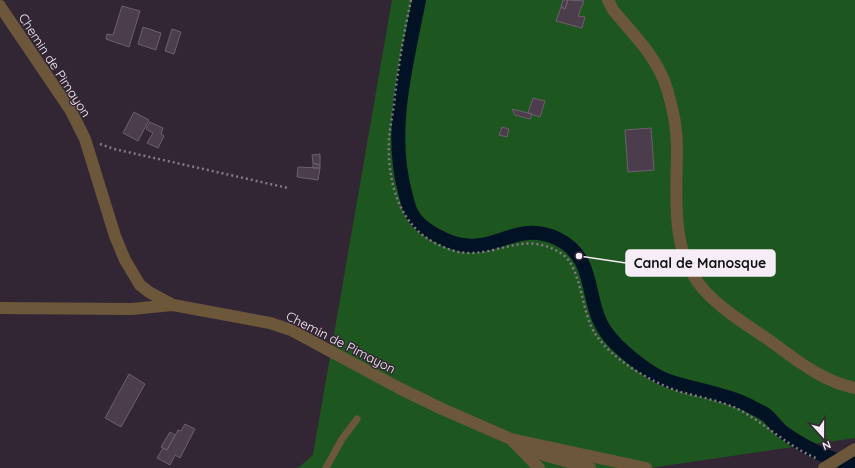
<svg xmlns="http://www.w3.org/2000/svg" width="855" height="468" font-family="Quicksand,sans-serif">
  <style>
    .green { fill: #1d571f }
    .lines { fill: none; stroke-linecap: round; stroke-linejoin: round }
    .canal { stroke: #021225; stroke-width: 14 }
    .building { fill: #4b3d4b; stroke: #6d5f6e }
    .path { stroke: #847985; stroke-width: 2.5; stroke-dasharray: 2 3; stroke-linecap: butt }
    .service { stroke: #6c573a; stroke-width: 7 }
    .minor { stroke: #6c573a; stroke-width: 12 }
    .labels { text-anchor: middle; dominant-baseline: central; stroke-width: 3; stroke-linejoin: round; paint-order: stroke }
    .street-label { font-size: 13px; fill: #f6edf6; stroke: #332634 }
    .leader { fill: none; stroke: #f6edf6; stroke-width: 1.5 }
    .callout-dot { fill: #f6edf6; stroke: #332634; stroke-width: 1.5 }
    .callout { fill: #f6edf6; stroke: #f6edf6; stroke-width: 1.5 }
    .callout-label { font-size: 14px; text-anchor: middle; font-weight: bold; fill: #111 }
  </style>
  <rect width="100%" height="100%" fill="#332634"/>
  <path class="green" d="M 392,0 L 855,0 L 855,438 L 650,468 L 298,468 L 313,455 Z"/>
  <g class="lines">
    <path class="canal" d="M 419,0 C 407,62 388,129 405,192 C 407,199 408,207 412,214 C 417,223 425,229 434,234 C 443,239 453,244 463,245 C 497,251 519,220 558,239 C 598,259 584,301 606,332 C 617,348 648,373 666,380 C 693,390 721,392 748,405 C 753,408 760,411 765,414 C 772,419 777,428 784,433 C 803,446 833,463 855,463"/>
  </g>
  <path class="building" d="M 563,0 L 568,0 L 565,9 L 561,7 Z
    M 568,0 L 584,1 L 578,16 L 585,17 L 582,28 L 556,21 L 561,7 L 565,9 Z
    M 122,6 L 140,11 L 129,47 L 106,39 L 107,34 L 113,35 Z
    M 143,27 L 161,33 L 156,50 L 138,44 Z
    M 172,29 L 181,32 L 174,54 L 165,51 Z
    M 533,98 L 545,101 L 540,117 L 528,113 Z
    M 512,109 L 532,114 L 530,119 L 515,115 Z
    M 134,112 L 149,120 L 138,141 L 123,133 Z
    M 150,122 L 163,128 L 161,134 L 164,136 L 158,148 L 147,143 L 153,133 L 146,129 Z
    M 502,127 L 509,129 L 507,137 L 499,135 Z
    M 651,128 L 654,170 L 628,172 L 625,130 Z
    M 320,154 L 320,165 L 313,163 L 312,155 Z
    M 313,163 L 320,165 L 320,168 L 313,168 Z
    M 298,167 L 320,168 L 318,180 L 297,177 Z
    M 129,374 L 145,384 L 121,427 L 105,418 Z
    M 185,424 L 195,429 L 180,458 L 175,455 L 170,465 L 157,458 L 163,448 L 167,450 L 178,430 L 181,431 Z
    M 170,432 L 175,435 L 167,450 L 161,447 Z"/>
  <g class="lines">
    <path class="path" d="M 411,0 C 404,32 399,63 395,95 C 394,110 390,125 389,139 C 387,180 398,225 437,244 C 447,249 457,253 469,253 C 504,253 527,231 562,254 C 582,267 581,314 596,335 C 613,360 652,383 681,392 C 700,397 721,401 738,409 C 766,424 787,446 816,458
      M 100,144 L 114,149 L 288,188"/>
    <path class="service" d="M 326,468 L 342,439 L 357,419"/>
    <path class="minor" d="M 608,0 L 613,10 C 633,34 658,58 667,89 C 673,108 677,129 677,148 C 677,196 669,251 704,290 C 722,310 747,325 769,340 C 795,359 823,382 855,388
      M 0,6 L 71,111 L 85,139 L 115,236 L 125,260 L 140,285 L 149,292 L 173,305 L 270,323 L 291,330 L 399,388 L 440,408 L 511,439 L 539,468
      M 0,308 L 132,309 L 172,305
      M 511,439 L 646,468
      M 526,446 L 544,455 L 590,468
      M 824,468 L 855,449"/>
  </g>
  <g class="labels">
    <g class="street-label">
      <text transform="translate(55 65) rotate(57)">Chemin de Pimayon</text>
      <text transform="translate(341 342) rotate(27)">Chemin de Pimayon</text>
    </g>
  </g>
  <path class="leader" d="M579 256L626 263"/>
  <circle class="callout-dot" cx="579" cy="256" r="4"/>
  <rect class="callout" x="626" y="250" width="149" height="26" rx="4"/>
  <g class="callout-label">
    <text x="700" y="268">Canal de Manosque</text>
  </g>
  <g transform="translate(823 436) rotate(159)" stroke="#332634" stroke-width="3" paint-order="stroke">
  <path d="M0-3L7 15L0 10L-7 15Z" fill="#f6edf6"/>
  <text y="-6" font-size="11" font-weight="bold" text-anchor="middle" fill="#f6edf6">N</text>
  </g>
</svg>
